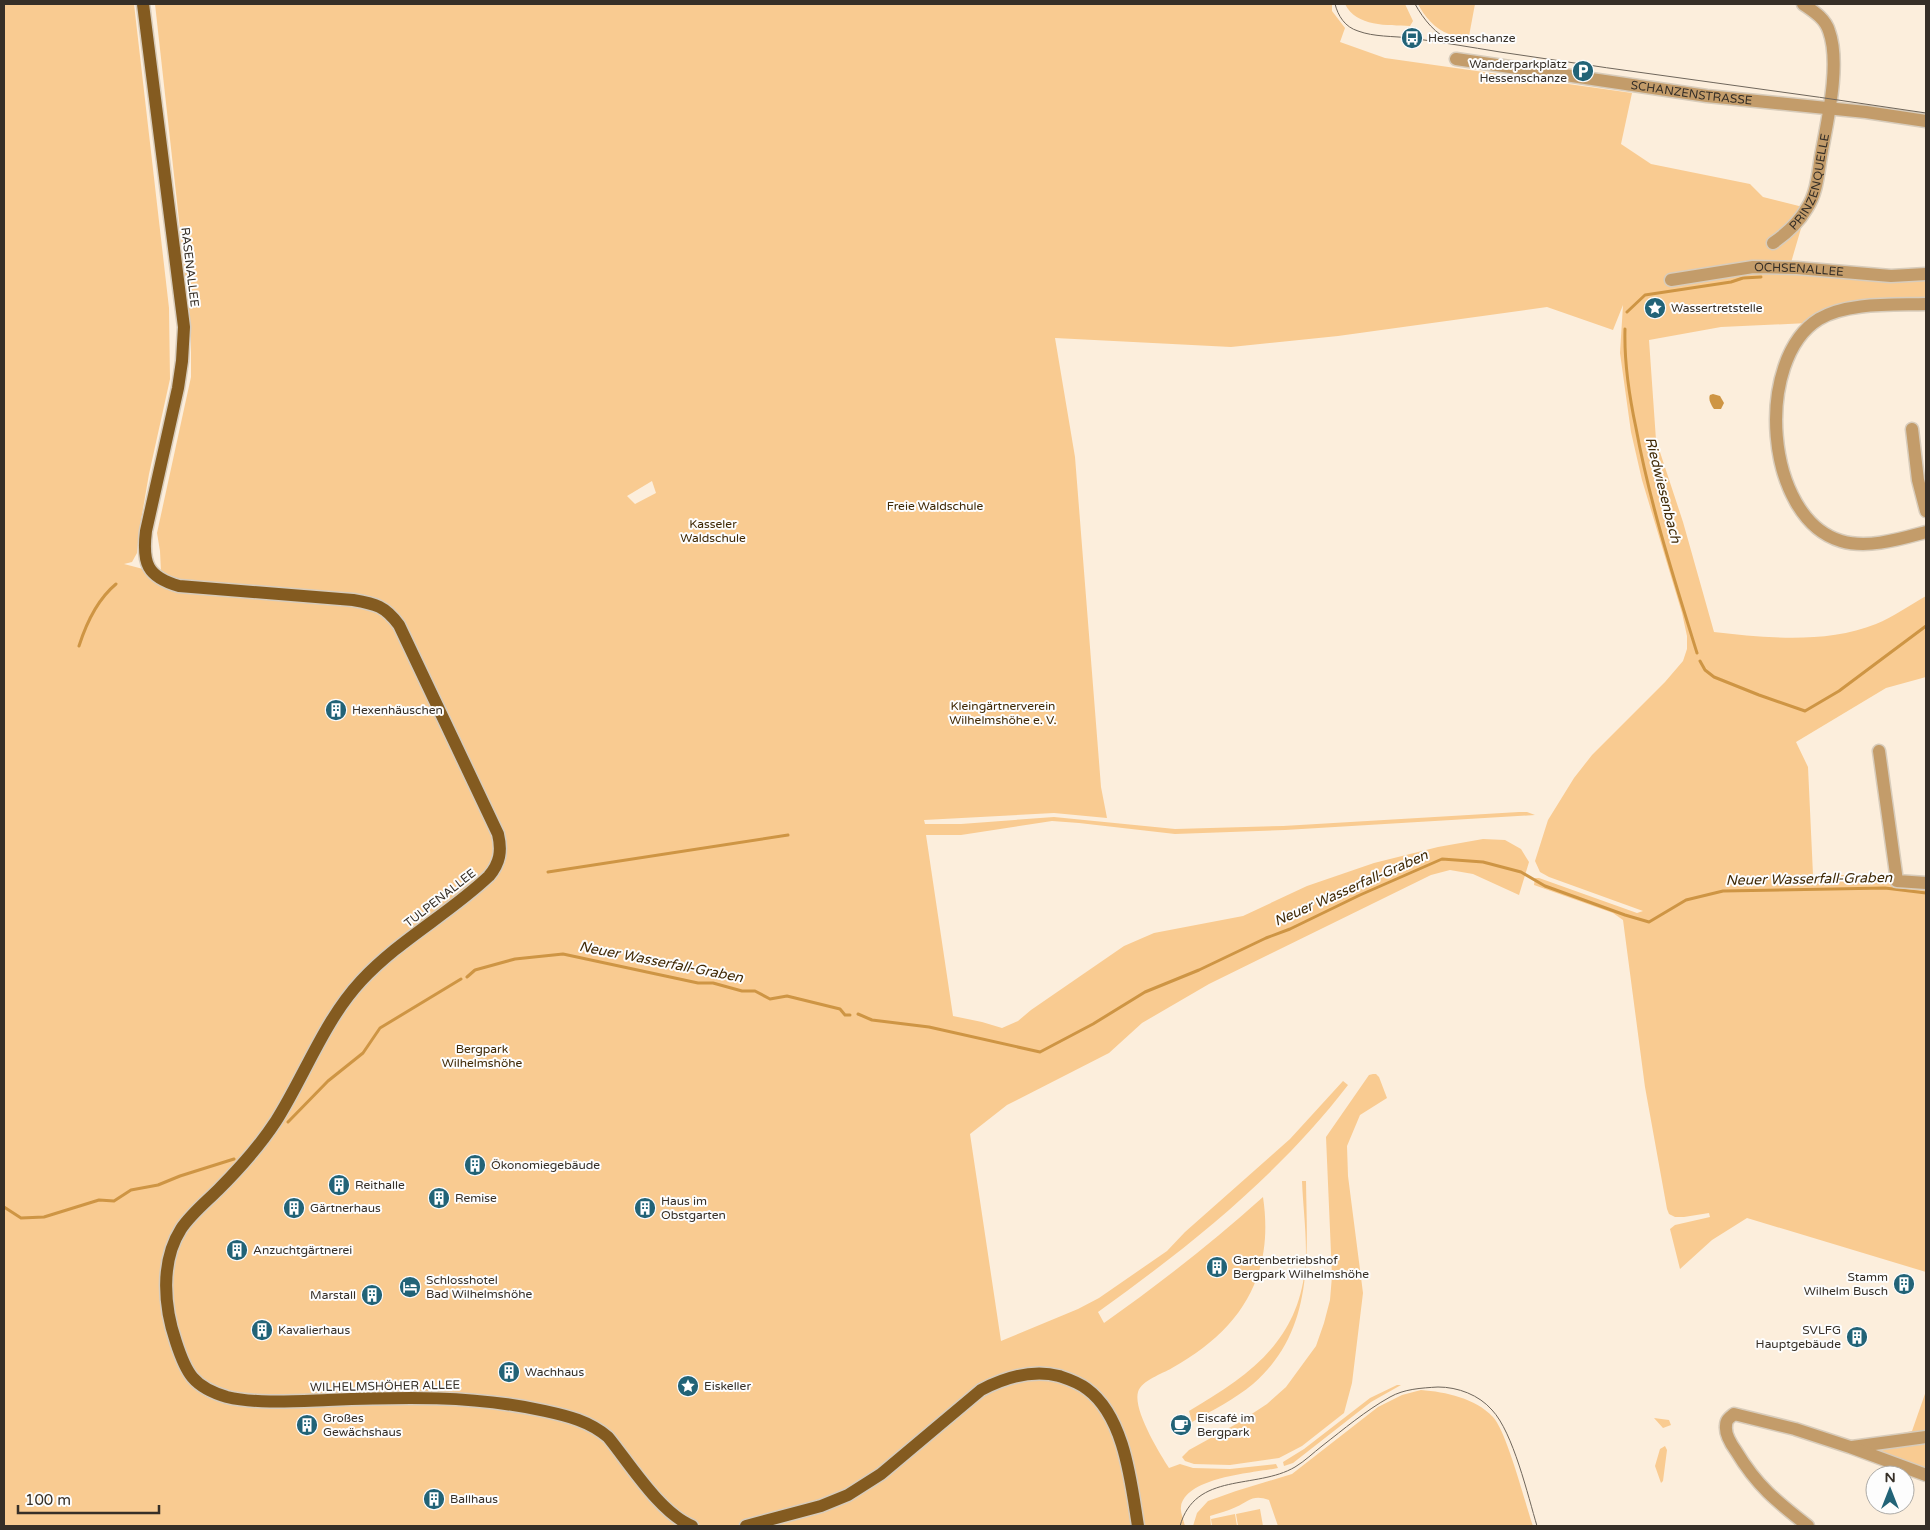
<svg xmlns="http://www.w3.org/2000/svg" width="1930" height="1530" font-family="'Varela Round',sans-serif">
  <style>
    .green { fill: #f9cb91; fill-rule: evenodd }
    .water { fill: #ce9544 }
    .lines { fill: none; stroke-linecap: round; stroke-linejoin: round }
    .stream { stroke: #ce9544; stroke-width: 3 }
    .minor-casing { stroke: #d8ccbb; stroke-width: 15 }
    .major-casing { stroke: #d8ccbb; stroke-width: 15 }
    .minor { stroke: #c39c6a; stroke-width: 12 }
    .major { stroke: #845b20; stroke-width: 12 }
    .tram { stroke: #6f665b; stroke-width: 1 }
    .labels { text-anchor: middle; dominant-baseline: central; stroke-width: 4; stroke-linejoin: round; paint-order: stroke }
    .poi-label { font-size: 12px; fill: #362f27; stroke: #fdfdfd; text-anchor: start }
    .street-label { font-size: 12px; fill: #362f27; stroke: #fdfdfd }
    .park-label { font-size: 12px; fill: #3f2804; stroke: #fdfdfd }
    .water-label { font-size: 14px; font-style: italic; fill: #412a06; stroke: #fdfdfd }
  </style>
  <rect width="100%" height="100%" fill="#fceedc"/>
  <path class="green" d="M 4,4 L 134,4 L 169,308 L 170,379 L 149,474 L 139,532 L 137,553 L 132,562 L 124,564 L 166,575 L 161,572 L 160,551 L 157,533 L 191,377 L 191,328 L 155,4 L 1332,4 L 1332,11 L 1345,28 L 1340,42 L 1385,58 L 1632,93 L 1621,144 L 1651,164 L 1750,184 L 1763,197 L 1807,208 L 1790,266 L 1926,277 L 1926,301 L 1866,304 L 1808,323 L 1721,327 L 1649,340 L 1656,440 L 1683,522 L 1714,632 C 1766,638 1826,644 1876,624 C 1893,617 1910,605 1926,596 L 1926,677 L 1886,688 L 1796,742 L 1808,767 L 1813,875 L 1892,875 L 1926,888 L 1926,1272 L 1747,1218 L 1712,1240 L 1680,1269 L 1670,1229 L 1675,1225 L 1710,1217 L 1709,1213 L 1684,1217 L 1675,1217 L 1669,1214 L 1667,1209 L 1645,1087 L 1623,920 L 1613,913 L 1534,885 L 1535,878 L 1539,878 L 1637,913 L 1643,911 L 1549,877 L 1540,872 L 1535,861 L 1548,820 L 1574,778 L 1592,755 L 1665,682 L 1683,661 L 1687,649 L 1687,636 L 1682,613 L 1642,480 L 1631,432 L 1620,353 L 1623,305 L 1613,330 L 1547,307 L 1338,336 L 1231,347 L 1055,338 L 1075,457 L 1101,787 L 1107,818 L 1054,813 L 924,820 L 925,824 L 961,824 L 1054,817 L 1175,829 L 1283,826 L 1519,812 L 1527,812 L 1535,815 L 1285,830 L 1175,834 L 1079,823 L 1052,821 L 961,835 L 926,835 L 953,1016 L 982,1022 L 1002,1028 L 1018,1021 L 1031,1010 L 1124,946 L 1154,933 L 1243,916 L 1307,886 L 1374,863 L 1438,847 L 1483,839 L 1505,840 L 1521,849 L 1529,862 L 1519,895 L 1473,874 L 1450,870 L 1431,875 L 1209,984 L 1142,1023 L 1109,1053 L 1007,1105 L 970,1134 L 1001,1341 L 1078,1309 L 1099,1298 L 1167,1251 L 1185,1232 L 1290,1139 L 1343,1081 L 1348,1085 C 1279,1175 1190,1246 1098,1312 L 1104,1323 C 1159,1284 1212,1243 1263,1197 C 1275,1277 1240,1330 1172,1368 C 1162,1374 1142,1380 1138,1392 C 1133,1410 1159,1452 1169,1468 L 1180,1464 L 1193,1468 L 1230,1469 L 1276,1464 L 1278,1468 C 1254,1473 1185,1477 1181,1507 C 1180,1512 1184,1521 1185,1526 L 4,1526 ZM 652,481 L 656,493 L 635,504 L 627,496 Z
    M 1345,4 L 1405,4 L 1413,21 L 1410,26 C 1388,25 1356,27 1345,4 Z
    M 1418,4 L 1475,4 L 1469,36 C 1463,35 1455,35 1449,34 C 1436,30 1424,16 1418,4 Z
    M 1373,1074 L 1376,1074 L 1379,1077 L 1387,1098 L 1360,1115 L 1347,1146 L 1348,1176 L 1363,1293 L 1352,1383 L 1344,1413 L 1302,1446 L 1279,1458 L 1230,1465 L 1194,1464 L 1185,1461 L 1182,1457 L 1189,1450 L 1238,1423 L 1267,1404 L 1286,1387 L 1316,1346 L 1324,1323 L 1330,1300 L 1332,1276 L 1326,1137 L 1369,1075 Z
    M 1302,1181 L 1306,1181 C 1307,1255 1315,1330 1253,1384 C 1235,1399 1213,1410 1192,1422 L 1189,1411 C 1248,1376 1297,1343 1305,1269 C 1308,1243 1303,1209 1302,1181 Z
    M 1397,1385 L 1401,1385 L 1371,1402 L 1293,1463 L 1284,1466 L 1283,1462 L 1304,1449 L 1370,1398 Z
    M 1421,1390 C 1446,1392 1475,1398 1493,1417 C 1507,1432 1525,1503 1533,1526 L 1278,1526 L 1269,1500 C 1253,1494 1249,1501 1236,1507 C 1228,1511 1218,1513 1210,1516 L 1211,1526 L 1193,1526 L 1197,1513 L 1208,1501 L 1236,1491 L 1292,1474 L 1378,1407 L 1402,1395 Z
    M 1926,1391 L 1926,1433 L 1863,1442 L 1912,1431 Z
    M 1654,1418 L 1669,1420 L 1671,1425 L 1663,1428 Z
    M 1926,1442 L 1926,1469 L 1873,1452 Z
    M 1665,1446 L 1667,1450 L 1663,1481 L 1661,1483 L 1655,1466 L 1660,1449 Z
    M 1260,1509 L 1263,1526 L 1238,1526 L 1236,1514 Z
    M 1235,1514 L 1237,1526 L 1212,1526 L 1211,1519 Z"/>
  <path class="water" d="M 1713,394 L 1720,396 L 1724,403 L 1721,409 L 1714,409 C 1711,405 1708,399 1710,395 Z"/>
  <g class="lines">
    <path class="stream" d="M 1627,312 L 1645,295 L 1731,282 L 1743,278 L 1761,277
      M 1625,329 C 1624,363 1629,395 1636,428 C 1650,504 1674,579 1697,653
      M 79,646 C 86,624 98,599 116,584
      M 1700,661 L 1705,670 L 1714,677 L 1759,695 L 1805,711 L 1839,691 L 1926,626
      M 548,872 L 788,835
      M 467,977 L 475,970 L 515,959 L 563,954 L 698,983 L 713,983 L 742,991 L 755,991 L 770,999 L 787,996 L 840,1009 L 845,1015 L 850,1015
      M 858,1014 L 872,1020 L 929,1027 L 1040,1052 L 1093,1024 L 1145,992 L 1199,970 L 1266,938 L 1290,929 L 1360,895 L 1442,859 L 1483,862 L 1521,872 L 1545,886 L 1625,915 L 1649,922 L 1686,900 L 1723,891 L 1885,888 L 1926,893
      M 288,1122 L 328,1081 L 363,1053 L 380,1028 L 461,979
      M 4,1207 L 21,1218 L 44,1217 L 99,1200 L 114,1201 L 131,1190 L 158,1185 L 180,1176 L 234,1159"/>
    <g class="minor-casing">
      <g id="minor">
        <path id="s1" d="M 1456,59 L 1707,96 L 1866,112 L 1926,121"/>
        <path id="s2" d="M 1773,243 C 1786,234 1799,222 1807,208 C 1817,193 1818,173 1821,156 C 1827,122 1841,64 1829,31 C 1825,18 1813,11 1803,4"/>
        <path id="s3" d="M 1671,280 L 1753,267 L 1797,268 L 1891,276 L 1926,274"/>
        <path d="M 1926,304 C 1894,305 1847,302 1819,319 C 1754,359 1764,518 1841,541 C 1868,549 1900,539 1926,532"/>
        <path d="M 1912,429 L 1918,480 L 1926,511"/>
        <path d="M 1879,751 L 1897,881 L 1926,883"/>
        <path d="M 1852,1447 L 1926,1437"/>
        <path d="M 1808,1526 C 1776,1501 1757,1486 1736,1451 C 1731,1444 1725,1434 1726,1426 C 1726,1420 1729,1418 1734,1414 L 1795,1429 L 1850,1447 L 1926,1475"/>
      </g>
    </g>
    <g class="major-casing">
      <path id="major" d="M 143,4 L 184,327 L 182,361 L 178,388 L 146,531 C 142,563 147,577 179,586 L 353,600 C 376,604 385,606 399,625 L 498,834 C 502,851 500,863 489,876 C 449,914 399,940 361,981 C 324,1021 305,1075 276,1121 C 259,1147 239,1169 218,1190 C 206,1202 191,1214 181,1229 C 160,1262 164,1307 176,1342 C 186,1373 193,1387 227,1397 C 255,1404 299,1401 328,1400 C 401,1397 473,1395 545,1411 C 568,1416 589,1421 608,1437 C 630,1464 660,1513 692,1526
        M 746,1526 L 821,1506 L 848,1495 L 881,1474 L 981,1390 C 1004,1378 1032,1369 1059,1376 C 1068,1379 1078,1382 1087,1389 C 1125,1417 1131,1483 1138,1526"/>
    </g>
    <use href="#minor" class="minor"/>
    <use href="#major" class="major"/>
    <path class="tram" d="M 1335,4 C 1338,16 1345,27 1358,31 C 1374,37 1393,36 1410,38 C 1440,42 1470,47 1500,52 C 1642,74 1784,91 1926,113
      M 1415,4 C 1424,20 1435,34 1453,42
      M 1180,1526 C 1195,1471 1256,1490 1295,1467 C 1305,1461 1313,1453 1322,1446 C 1344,1429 1365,1411 1390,1397 C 1404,1389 1421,1388 1438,1387 C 1458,1387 1479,1395 1492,1410 C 1513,1432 1528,1496 1537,1526"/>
  </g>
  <defs>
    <g id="bus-disc" transform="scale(1.125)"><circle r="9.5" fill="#226377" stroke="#fdfdfd"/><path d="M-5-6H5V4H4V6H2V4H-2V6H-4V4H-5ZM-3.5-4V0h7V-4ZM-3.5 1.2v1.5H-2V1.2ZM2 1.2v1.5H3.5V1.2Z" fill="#fff"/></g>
    <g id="parking-disc" transform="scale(1.125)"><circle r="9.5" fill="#226377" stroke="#fdfdfd"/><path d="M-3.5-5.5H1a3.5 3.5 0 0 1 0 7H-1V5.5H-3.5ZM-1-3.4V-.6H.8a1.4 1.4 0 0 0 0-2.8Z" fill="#fff"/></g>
    <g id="sight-disc" transform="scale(1.125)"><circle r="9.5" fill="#226377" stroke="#fdfdfd"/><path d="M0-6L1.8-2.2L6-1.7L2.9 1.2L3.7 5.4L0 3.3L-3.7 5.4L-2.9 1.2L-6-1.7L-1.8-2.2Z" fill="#fff"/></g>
    <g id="building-disc" transform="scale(1.125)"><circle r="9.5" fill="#226377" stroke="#fdfdfd"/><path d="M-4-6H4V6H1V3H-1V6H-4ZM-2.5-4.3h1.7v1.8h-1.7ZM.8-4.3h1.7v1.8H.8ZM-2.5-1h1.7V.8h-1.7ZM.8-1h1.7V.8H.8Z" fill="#fff"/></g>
    <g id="hotel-disc" transform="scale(1.125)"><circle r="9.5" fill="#226377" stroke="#fdfdfd"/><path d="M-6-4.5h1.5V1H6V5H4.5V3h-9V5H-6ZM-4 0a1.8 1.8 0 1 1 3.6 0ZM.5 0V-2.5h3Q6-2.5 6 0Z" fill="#fff"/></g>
    <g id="cafe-disc" transform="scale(1.125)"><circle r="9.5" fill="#226377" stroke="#fdfdfd"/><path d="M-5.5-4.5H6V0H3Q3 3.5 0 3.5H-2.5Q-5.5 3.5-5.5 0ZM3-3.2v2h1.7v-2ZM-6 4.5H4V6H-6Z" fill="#fff"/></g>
  </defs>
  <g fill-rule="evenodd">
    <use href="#bus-disc" x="1412" y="38"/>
    <use href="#parking-disc" x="1583" y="71"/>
    <use href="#sight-disc" x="1655" y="308"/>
    <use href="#building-disc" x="336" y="710"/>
    <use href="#building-disc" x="475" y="1165"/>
    <use href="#building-disc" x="339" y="1185"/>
    <use href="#building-disc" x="439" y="1198"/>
    <use href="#building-disc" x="294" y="1208"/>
    <use href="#building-disc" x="645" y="1208"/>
    <use href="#building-disc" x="237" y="1250"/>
    <use href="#building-disc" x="1217" y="1267"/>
    <use href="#building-disc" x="1904" y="1284"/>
    <use href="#hotel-disc" x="410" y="1287"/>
    <use href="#building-disc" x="372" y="1295"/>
    <use href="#building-disc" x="262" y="1330"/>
    <use href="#building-disc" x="1857" y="1337"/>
    <use href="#building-disc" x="509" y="1372"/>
    <use href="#sight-disc" x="688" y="1386"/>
    <use href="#building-disc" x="307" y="1425"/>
    <use href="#cafe-disc" x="1181" y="1425"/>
    <use href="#building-disc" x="434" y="1499"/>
  </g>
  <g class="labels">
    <g class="poi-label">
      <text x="1428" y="38">Hessenschanze</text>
      <text x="1567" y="64" text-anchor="end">Wanderparkplatz<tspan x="1567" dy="14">Hessenschanze</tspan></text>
      <text x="1671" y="308">Wassertretstelle</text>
      <text x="352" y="710">Hexenhäuschen</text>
      <text x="491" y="1165">Ökonomiegebäude</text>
      <text x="355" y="1185">Reithalle</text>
      <text x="455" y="1198">Remise</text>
      <text x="661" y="1201">Haus im<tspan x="661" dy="14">Obstgarten</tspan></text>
      <text x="310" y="1208">Gärtnerhaus</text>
      <text x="253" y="1250">Anzuchtgärtnerei</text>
      <text x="1233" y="1260">Gartenbetriebshof<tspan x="1233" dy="14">Bergpark Wilhelmshöhe</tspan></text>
      <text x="1888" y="1277" text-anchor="end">Stamm<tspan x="1888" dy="14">Wilhelm Busch</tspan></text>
      <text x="426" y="1280">Schlosshotel<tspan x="426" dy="14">Bad Wilhelmshöhe</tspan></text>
      <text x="356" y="1295" text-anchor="end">Marstall</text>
      <text x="278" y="1330">Kavalierhaus</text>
      <text x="1841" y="1330" text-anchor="end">SVLFG<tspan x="1841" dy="14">Hauptgebäude</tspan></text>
      <text x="525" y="1372">Wachhaus</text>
      <text x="704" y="1386">Eiskeller</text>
      <text x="323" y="1418">Großes<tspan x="323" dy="14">Gewächshaus</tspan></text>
      <text x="1197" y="1418">Eiscafé im<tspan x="1197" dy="14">Bergpark</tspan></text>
      <text x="450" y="1499">Ballhaus</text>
    </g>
    <g class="street-label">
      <text stroke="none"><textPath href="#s1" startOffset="238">SCHANZENSTRASSE</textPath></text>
      <text stroke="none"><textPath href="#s2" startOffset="75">PRINZENQUELLE</textPath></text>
      <text transform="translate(190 267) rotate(83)">RASENALLEE</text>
      <text stroke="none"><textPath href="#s3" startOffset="129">OCHSENALLEE</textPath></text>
      <text transform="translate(440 898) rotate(-38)">TULPENALLEE</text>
      <text transform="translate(385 1386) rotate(-1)">WILHELMSHÖHER ALLEE</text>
    </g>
    <g class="park-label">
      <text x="935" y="506">Freie Waldschule</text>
      <text x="713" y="524">Kasseler<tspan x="713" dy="14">Waldschule</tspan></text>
      <text x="1003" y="706">Kleingärtnerverein<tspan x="1003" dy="14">Wilhelmshöhe e. V.</tspan></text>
      <text x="482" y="1049">Bergpark<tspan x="482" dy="14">Wilhelmshöhe</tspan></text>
    </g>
    <g class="water-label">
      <text transform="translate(1663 490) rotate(76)">Riedwiesenbach</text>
      <text transform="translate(1809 879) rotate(-1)">Neuer Wasserfall-Graben</text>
      <text transform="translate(1351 888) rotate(-24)">Neuer Wasserfall-Graben</text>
      <text transform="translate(661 962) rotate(11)">Neuer Wasserfall-Graben</text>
    </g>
  </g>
  <rect width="1930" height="1530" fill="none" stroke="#362f27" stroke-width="10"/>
  <g transform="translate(1890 1490)"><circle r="24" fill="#fdfdfd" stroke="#adaba7"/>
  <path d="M0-4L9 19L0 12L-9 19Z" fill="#226377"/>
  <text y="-8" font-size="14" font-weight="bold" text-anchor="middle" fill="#362f27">N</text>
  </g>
  <path d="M18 1505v8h141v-8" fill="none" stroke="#362f27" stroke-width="2.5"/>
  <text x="25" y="1505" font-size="15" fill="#362f27" stroke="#fdfdfd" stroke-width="4" paint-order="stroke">100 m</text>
</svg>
